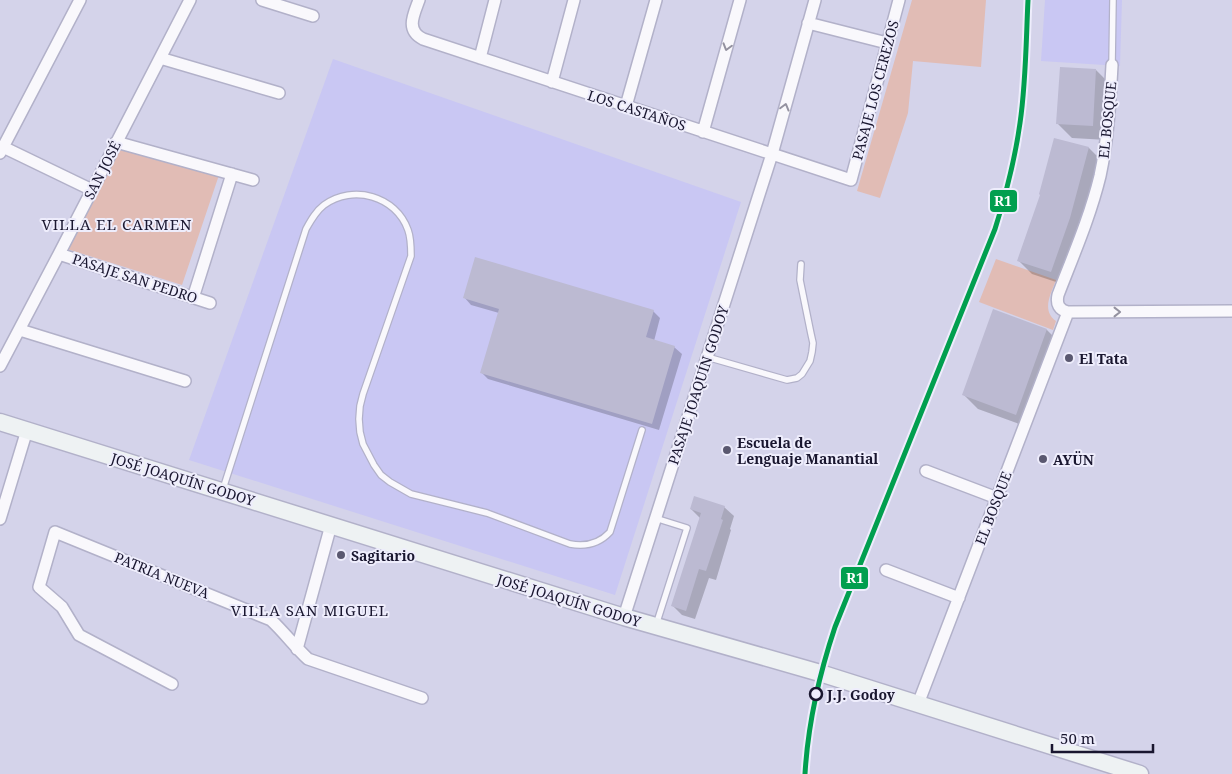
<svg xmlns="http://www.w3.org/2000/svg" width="1232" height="774" font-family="'Noto Serif',serif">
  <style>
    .built { fill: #c9c7f3 }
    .green { fill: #e1bcb5 }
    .shadow { fill: #0003 }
    .building { fill: #bcbad2 }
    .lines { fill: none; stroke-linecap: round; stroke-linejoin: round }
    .lane-casing { stroke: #b2b1c9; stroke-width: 8 }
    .street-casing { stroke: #b2b1c9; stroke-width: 14 }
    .secondary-casing { stroke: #b2b1c9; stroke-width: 19 }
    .lane { stroke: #f9f8fc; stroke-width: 5.5 }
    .street { stroke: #f9f8fc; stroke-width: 11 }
    .secondary { stroke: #eef2f3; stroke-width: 16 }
    .rail-1-casing { stroke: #eeedfc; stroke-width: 9 }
    .rail-1 { stroke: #019f4f; stroke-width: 5 }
    .oneway { stroke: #9492a0 }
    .poi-dot { fill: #5a5870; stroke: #eeedfc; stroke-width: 2 }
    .stop-dot { fill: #eeedfc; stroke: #19162f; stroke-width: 2.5 }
    .labels { text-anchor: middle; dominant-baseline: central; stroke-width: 4; stroke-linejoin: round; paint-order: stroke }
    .street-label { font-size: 14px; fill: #19162f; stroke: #eeedfc }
    .poi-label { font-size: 14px; font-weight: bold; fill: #19162f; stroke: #eeedfc; text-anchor: start }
    .stop-label { font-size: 14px; font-weight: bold; fill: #19162f; stroke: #eeedfc; text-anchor: start }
    .neighbourhood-label { font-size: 15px; letter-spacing: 1px; fill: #19162f; stroke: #eeedfc }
    .line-badge { stroke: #eeedfc; stroke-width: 2 }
    .badge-label { font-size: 14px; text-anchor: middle; font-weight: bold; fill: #fff }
  </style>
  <rect width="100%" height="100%" fill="#d4d3ea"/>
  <path class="built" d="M 1045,0 L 1122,0 L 1120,66 L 1041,61 Z
    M 333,59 L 741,202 L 615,595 L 189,460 Z"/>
  <path class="green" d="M 912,0 L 986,0 L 981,67 L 913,61 L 908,113 L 880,198 L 857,191 Z
    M 120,144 L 219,175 L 182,285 L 67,249 Z
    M 996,259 L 1056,280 C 1051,294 1041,310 1056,321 L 1053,330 L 979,302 Z"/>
  <path class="shadow" d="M 1096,70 L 1110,84 L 1107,140 L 1072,138 L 1058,124 Z
    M 1055,139 L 1089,148 L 1103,162 L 1065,285 L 1032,274 L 1018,260 L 1041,195 Z
    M 464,297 L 653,311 L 660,318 L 654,341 L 674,347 L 682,354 L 659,430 L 488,379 L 481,372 L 499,313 L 471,305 Z
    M 994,311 L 1047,330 L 1061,344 L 1030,428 L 978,409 L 964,395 Z
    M 724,507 L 734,516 L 730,529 L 731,530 L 716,580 L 709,578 L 695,619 L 682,615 L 673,606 L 700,518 L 691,509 Z"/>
  <path class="building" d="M 1060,67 L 1096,69 L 1093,126 L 1056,124 Z
    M 1054,138 L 1089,147 L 1070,218 L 1051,272 L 1017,261 L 1040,195 L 1039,194 Z
    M 475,257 L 654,310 L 646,337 L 675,346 L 652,424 L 480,373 L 499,309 L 463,298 Z
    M 993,309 L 1047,329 L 1016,415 L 962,395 Z
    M 694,496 L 725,506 L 721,519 L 723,520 L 706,571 L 699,569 L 686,611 L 671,606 L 701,513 L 690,509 Z"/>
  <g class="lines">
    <g class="lane-casing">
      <path id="lane" d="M 1112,65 L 1113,0
        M 707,357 L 787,380 L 797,378 L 802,374 L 810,361 L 812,352 L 813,343 L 811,334 L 800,280 L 801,264
        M 223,489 L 306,229 C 311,220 316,211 324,205 C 353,184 396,196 408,230 C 411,238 411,247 411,256 L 363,394 L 360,406 L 359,419 L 360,432 L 363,444 L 374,465 L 381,475 L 390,482 L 411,494 L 487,513 L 570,544 C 586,547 599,544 610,532 L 642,430
        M 655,518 L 687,528 L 656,625"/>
    </g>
    <g class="street-casing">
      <path id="street" d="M 262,0 L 313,16
        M 419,0 C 414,14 405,30 423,39 L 851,180 L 899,0
        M 808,23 L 887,43
        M 160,58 L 279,93
        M 480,58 L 495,0
        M 1112,65 C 1110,102 1108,139 1100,176 C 1090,217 1073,256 1058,295 C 1056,304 1059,310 1068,312 L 1232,311
        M 552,82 L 574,0
        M 626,106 L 656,0
        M 703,132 L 740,0
        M 116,142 L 253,180
        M 3,147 L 92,190
        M 0,153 L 80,0
        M 59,254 L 210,303
        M 193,298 L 232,174
        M 20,330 L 185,381
        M 0,366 L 59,254 L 190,0
        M 926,471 L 997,498
        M 0,519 L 27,430
        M 886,570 L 959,598
        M 624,617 L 772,154 L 815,0
        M 297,649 L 331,525
        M 172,684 L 79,635 L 62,607 L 39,587 L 55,532 L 271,620 C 284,632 295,647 308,659 L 422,698
        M 918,704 L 1068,312"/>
    </g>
    <g class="secondary-casing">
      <path id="secondary" d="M 0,422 L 624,617 L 820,673 L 1140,774"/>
    </g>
    <use href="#lane" class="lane"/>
    <use href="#street" class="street"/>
    <use href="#secondary" class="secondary"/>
    <g class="rail-1-casing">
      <path id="rail-1" d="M 805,774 C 808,723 819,675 835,627 L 995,229 C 1006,194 1015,159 1020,123 C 1026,83 1026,41 1028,0"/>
    </g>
    <use href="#rail-1" class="rail-1"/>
  </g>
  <defs><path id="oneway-chevron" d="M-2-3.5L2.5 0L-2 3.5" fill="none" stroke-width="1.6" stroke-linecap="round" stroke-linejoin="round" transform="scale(1.25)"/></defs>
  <g class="oneway">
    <use href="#oneway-chevron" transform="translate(727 47) rotate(106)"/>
    <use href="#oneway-chevron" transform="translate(785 107) rotate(-75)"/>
    <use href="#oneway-chevron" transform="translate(1117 312)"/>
  </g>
  <g class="poi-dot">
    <circle cx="1069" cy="358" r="5"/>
    <circle cx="727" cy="450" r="5"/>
    <circle cx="1043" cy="459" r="5"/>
    <circle cx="341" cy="555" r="5"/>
  </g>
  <circle class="stop-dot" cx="816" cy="694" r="6"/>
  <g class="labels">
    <g class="street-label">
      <text transform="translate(875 90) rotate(-75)">PASAJE LOS CEREZOS</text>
      <text transform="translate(637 110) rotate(18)">LOS CASTAÑOS</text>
      <text transform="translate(1107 120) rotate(-84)">EL BOSQUE</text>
      <text transform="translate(102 170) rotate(-63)">SAN JOSÉ</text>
      <text transform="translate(135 278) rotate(18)">PASAJE SAN PEDRO</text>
      <text transform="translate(698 385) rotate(-72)">PASAJE JOAQUÍN GODOY</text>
      <text transform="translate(183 479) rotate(17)">JOSÉ JOAQUÍN GODOY</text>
      <text transform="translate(993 508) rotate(-69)">EL BOSQUE</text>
      <text transform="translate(162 575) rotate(22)">PATRIA NUEVA</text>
      <text transform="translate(569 600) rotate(17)">JOSÉ JOAQUÍN GODOY</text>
    </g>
    <g class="poi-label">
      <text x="1079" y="358">El Tata</text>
      <text x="737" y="442">Escuela de<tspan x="737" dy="16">Lenguaje Manantial</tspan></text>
      <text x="1053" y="459">AYÜN</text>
      <text x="351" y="555">Sagitario</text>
    </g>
    <g class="stop-label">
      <text x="827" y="694">J.J. Godoy</text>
    </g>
    <g class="neighbourhood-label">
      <text x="117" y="224">VILLA EL CARMEN</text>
      <text x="310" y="610">VILLA SAN MIGUEL</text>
    </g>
  </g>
  <g class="line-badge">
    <rect x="989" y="189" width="29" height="24" rx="5" fill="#019f4f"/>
    <rect x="840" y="566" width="29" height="24" rx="5" fill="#019f4f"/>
  </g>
  <g class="badge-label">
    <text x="1003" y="206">R1</text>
    <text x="855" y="583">R1</text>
  </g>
  <path d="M1052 744v8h101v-8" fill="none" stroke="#19162f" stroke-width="2.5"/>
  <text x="1060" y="744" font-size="15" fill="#19162f" stroke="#eeedfc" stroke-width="4" paint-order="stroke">50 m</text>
</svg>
